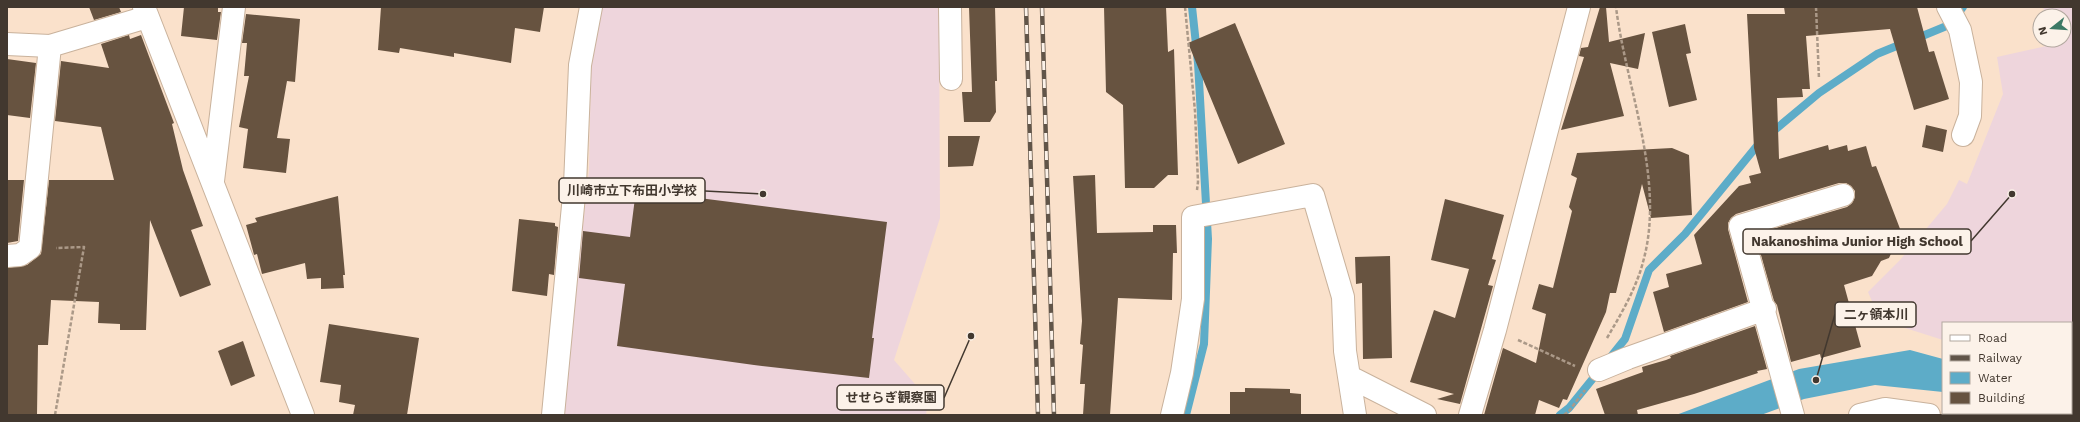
<svg xmlns="http://www.w3.org/2000/svg" width="2080" height="422" font-family="'Work Sans','Noto Sans JP',sans-serif">
  <style>
    .education { fill: #eed5dc }
    .water { fill: #5dacc8 }
    .lines { fill: none; stroke-linecap: round; stroke-linejoin: round }
    .stream { stroke: #5dacc8; stroke-width: 8 }
    .building { fill: #675340 }
    .minor-casing { stroke: #c9b29c; stroke-width: 24 }
    .path { stroke: #ab9988; stroke-width: 2.5; stroke-dasharray: 4 2; stroke-linecap: butt }
    .minor { stroke: #fff; stroke-width: 22 }
    .rail-casing { stroke: #615549; stroke-width: 4.5 }
    .rail { stroke: #fcf2e9; stroke-width: 3; stroke-dasharray: 9; stroke-linecap: butt }
    .leader { fill: none; stroke: #42382f; stroke-width: 1.5 }
    .callout-dot { fill: #42382f; stroke: #fcf2e9; stroke-width: 1.5 }
    .callout { fill: #fcf2e9; stroke: #42382f; stroke-width: 1.5 }
    .callout-label { font-size: 13px; text-anchor: middle; font-weight: bold; fill: #42382f }
  </style>
  <rect width="100%" height="100%" fill="#fae1cb"/>
  <path class="education" d="M 602,7 L 939,7 L 940,218 L 894,360 L 928,399 L 926,415 L 563,415 L 589,170 L 591,69 Z
    M 2043,7 L 2073,7 L 2073,382 L 2071,381 L 2071,323 L 1943,323 L 1943,340 L 1880,320 L 1868,292 L 1900,260 L 1947,204 L 1959,180 L 1967,184 L 2003,94 L 1997,57 L 2055,44 L 2054,40 L 2064,40 L 2064,16 L 2046,16 Z"/>
  <path class="water" d="M 1910,350 L 1943,359 L 1943,392 L 1875,385 L 1804,399 L 1761,415 L 1676,415 L 1799,369 Z
    M 2071,395 L 2073,396 L 2073,415 L 2012,415 L 2007,413 L 2071,413 Z"/>
  <g class="lines">
    <path class="stream" d="M 1915,39 L 1949,25 L 1963,7
      M 1770,134 L 1819,93 L 1877,54 L 1904,43
      M 1609,359 L 1625,339 L 1649,270 L 1685,234 L 1761,141
      M 1186,415 L 1204,344 L 1208,239 L 1198,63 L 1192,7
      M 1560,415 L 1569,408 L 1599,371"/>
  </g>
  <path class="building" d="M 89,7 L 119,7 L 121,12 L 94,20 Z
    M 184,7 L 218,7 L 218,12 L 221,12 L 217,40 L 181,36 Z
    M 381,7 L 544,7 L 540,32 L 515,28 L 511,63 L 454,53 L 454,57 L 400,48 L 399,53 L 378,50 Z
    M 969,7 L 995,7 L 997,81 L 995,81 L 996,112 L 990,122 L 964,122 L 962,92 L 972,92 Z
    M 1104,7 L 1166,7 L 1168,52 L 1174,49 L 1178,175 L 1168,175 L 1154,188 L 1125,188 L 1123,105 L 1106,92 Z
    M 1600,7 L 1606,7 L 1609,42 L 1645,33 L 1638,69 L 1610,63 L 1624,116 L 1561,130 L 1584,57 L 1579,56 L 1581,48 L 1588,47 Z
    M 1784,7 L 1917,7 L 1929,52 L 1934,51 L 1949,99 L 1914,110 L 1890,29 L 1806,36 L 1810,89 L 1802,89 L 1803,97 L 1777,98 L 1779,159 L 1828,145 L 1829,150 L 1847,145 L 1848,151 L 1866,146 L 1872,167 L 1876,166 L 1902,234 L 1898,239 L 1889,258 L 1881,261 L 1872,276 L 1844,285 L 1861,347 L 1821,358 L 1820,354 L 1791,362 L 1777,305 L 1774,301 L 1755,234 L 1847,207 L 1852,203 L 1855,197 L 1855,191 L 1851,186 L 1846,183 L 1839,183 L 1736,214 L 1731,218 L 1728,223 L 1728,229 L 1748,302 L 1664,332 L 1653,292 L 1669,287 L 1666,274 L 1702,264 L 1694,235 L 1739,186 L 1751,183 L 1749,176 L 1761,173 L 1754,148 L 1747,14 L 1785,14 Z
    M 246,14 L 300,19 L 295,82 L 287,81 L 277,138 L 290,139 L 286,173 L 243,168 L 248,129 L 239,127 L 249,76 L 244,76 L 247,43 L 242,43 Z
    M 1235,23 L 1285,144 L 1238,164 L 1188,43 Z
    M 1685,24 L 1691,53 L 1686,54 L 1697,100 L 1669,107 L 1652,32 Z
    M 129,35 L 130,39 L 141,35 L 174,123 L 172,124 L 183,170 L 203,226 L 191,230 L 211,285 L 180,297 L 150,220 L 146,330 L 120,330 L 120,324 L 98,323 L 99,302 L 51,300 L 48,345 L 38,345 L 37,415 L 7,415 L 7,268 L 27,265 L 41,254 L 49,180 L 114,180 L 101,127 L 55,121 L 61,61 L 109,68 L 101,44 Z
    M 7,59 L 36,63 L 30,118 L 7,115 Z
    M 1926,125 L 1947,130 L 1943,152 L 1922,147 Z
    M 948,136 L 980,136 L 973,166 L 948,167 Z
    M 1672,148 L 1689,155 L 1692,215 L 1651,218 L 1642,184 L 1616,293 L 1610,293 L 1606,312 L 1567,400 L 1563,399 L 1559,408 L 1539,400 L 1535,415 L 1484,415 L 1503,348 L 1536,363 L 1546,314 L 1532,309 L 1539,284 L 1553,288 L 1572,211 L 1569,207 L 1577,178 L 1571,175 L 1577,153 Z
    M 1095,175 L 1097,233 L 1153,232 L 1153,225 L 1176,225 L 1177,253 L 1173,253 L 1172,300 L 1118,298 L 1110,415 L 1083,415 L 1085,384 L 1080,384 L 1083,345 L 1080,344 L 1082,321 L 1073,176 Z
    M 7,180 L 24,180 L 18,241 L 7,243 Z
    M 636,190 L 887,222 L 872,338 L 874,338 L 869,378 L 754,365 L 617,346 L 625,284 L 579,278 L 583,231 L 630,237 Z
    M 338,196 L 345,275 L 343,275 L 344,288 L 321,289 L 321,278 L 307,279 L 305,263 L 262,274 L 257,254 L 254,255 L 253,251 L 246,225 L 257,222 L 255,218 Z
    M 1445,199 L 1504,215 L 1492,259 L 1496,260 L 1488,285 L 1493,286 L 1460,404 L 1437,399 L 1454,394 L 1410,382 L 1434,310 L 1455,318 L 1469,269 L 1431,260 Z
    M 519,219 L 555,223 L 555,226 L 558,227 L 554,275 L 549,274 L 547,296 L 512,291 Z
    M 1390,256 L 1392,358 L 1363,359 L 1362,283 L 1356,284 L 1355,257 Z
    M 329,324 L 419,338 L 407,415 L 353,415 L 355,405 L 339,402 L 341,385 L 320,382 Z
    M 1755,326 L 1767,369 L 1757,371 L 1758,373 L 1694,394 L 1637,410 L 1638,415 L 1605,415 L 1596,389 L 1643,372 L 1642,367 L 1666,360 L 1671,358 L 1670,356 Z
    M 243,341 L 255,376 L 231,386 L 218,351 Z
    M 1245,388 L 1290,389 L 1290,393 L 1301,394 L 1301,415 L 1230,415 L 1230,392 L 1245,392 Z"/>
  <g class="lines">
    <g class="minor-casing">
      <path id="minor" d="M 144,7 L 303,415
        M 950,7 L 951,79
        M 1948,7 L 1960,30 L 1971,82 L 1970,116 L 1963,135
        M 7,44 L 50,46 L 147,17
        M 213,181 L 234,7
        M 7,256 L 20,255 L 30,248 L 50,46
        M 1599,370 L 1628,358 L 1765,309
        M 1350,377 L 1425,415
        M 553,415 L 575,185 L 580,65 L 591,7
        M 1172,415 L 1182,373 L 1193,299 L 1193,217 L 1313,195 L 1343,297 L 1345,351 L 1355,415
        M 1470,415 L 1495,330 L 1579,7
        M 1793,415 L 1740,226 L 1843,195
        M 1860,415 L 1885,409 L 1929,415"/>
    </g>
    <path class="path" d="M 1185,7 L 1195,111 L 1198,182 L 1197,190
      M 1816,7 L 1819,79
      M 1607,338 C 1621,314 1636,289 1643,262 C 1666,181 1626,88 1616,7
      M 1518,340 L 1575,366
      M 55,415 L 84,247 L 56,248
      M 1564,415 L 1569,411 L 1585,390"/>
    <use href="#minor" class="minor"/>
    <g class="rail-casing">
      <path id="rail" d="M 1026,7 L 1038,415
        M 1042,7 L 1054,415"/>
    </g>
    <use href="#rail" class="rail"/>
  </g>
  <path class="leader" d="M763 194L705 191M2012 194L1971 241M1816 380L1835 314M971 336L944 398"/>
  <g class="callout-dot">
    <circle cx="763" cy="194" r="4"/>
    <circle cx="2012" cy="194" r="4"/>
    <circle cx="1816" cy="380" r="4"/>
    <circle cx="971" cy="336" r="4"/>
  </g>
  <g class="callout">
    <rect x="559" y="178" width="146" height="25" rx="4"/>
    <rect x="1743" y="229" width="228" height="25" rx="4"/>
    <rect x="1835" y="302" width="81" height="25" rx="4"/>
    <rect x="837" y="385" width="107" height="25" rx="4"/>
  </g>
  <g class="callout-label">
    <text x="632" y="195">川崎市立下布田小学校</text>
    <text x="1857" y="246">Nakanoshima Junior High School</text>
    <text x="1876" y="319">二ヶ領本川</text>
    <text x="891" y="402">せせらぎ観察園</text>
  </g>
  <rect width="2080" height="422" fill="none" stroke="#42382f" stroke-width="16"/>
  <rect x="1942" y="322" width="130" height="92" fill="#fcf2e9" stroke="#b2a89f"/>
  <rect x="1950" y="335" width="20" height="6" fill="#ffffff" stroke="#b2a89f"/>
  <text x="1978" y="342" font-size="12" fill="#42382f">Road</text>
  <rect x="1950" y="355" width="20" height="6" fill="#615549" stroke="#b2a89f"/>
  <text x="1978" y="362" font-size="12" fill="#42382f">Railway</text>
  <rect x="1950" y="372" width="20" height="12" fill="#5dacc8" stroke="#b2a89f"/>
  <text x="1978" y="382" font-size="12" fill="#42382f">Water</text>
  <rect x="1950" y="392" width="20" height="12" fill="#675340" stroke="#b2a89f"/>
  <text x="1978" y="402" font-size="12" fill="#42382f">Building</text>
  <g transform="translate(2052 28) rotate(253)"><circle r="19" fill="#fcf2e9" stroke="#b2a89f"/>
  <path d="M0-3L7 15L0 10L-7 15Z" fill="#3c7965"/>
  <text y="-6" font-size="11" font-weight="bold" text-anchor="middle" fill="#42382f">N</text>
  </g>
</svg>
